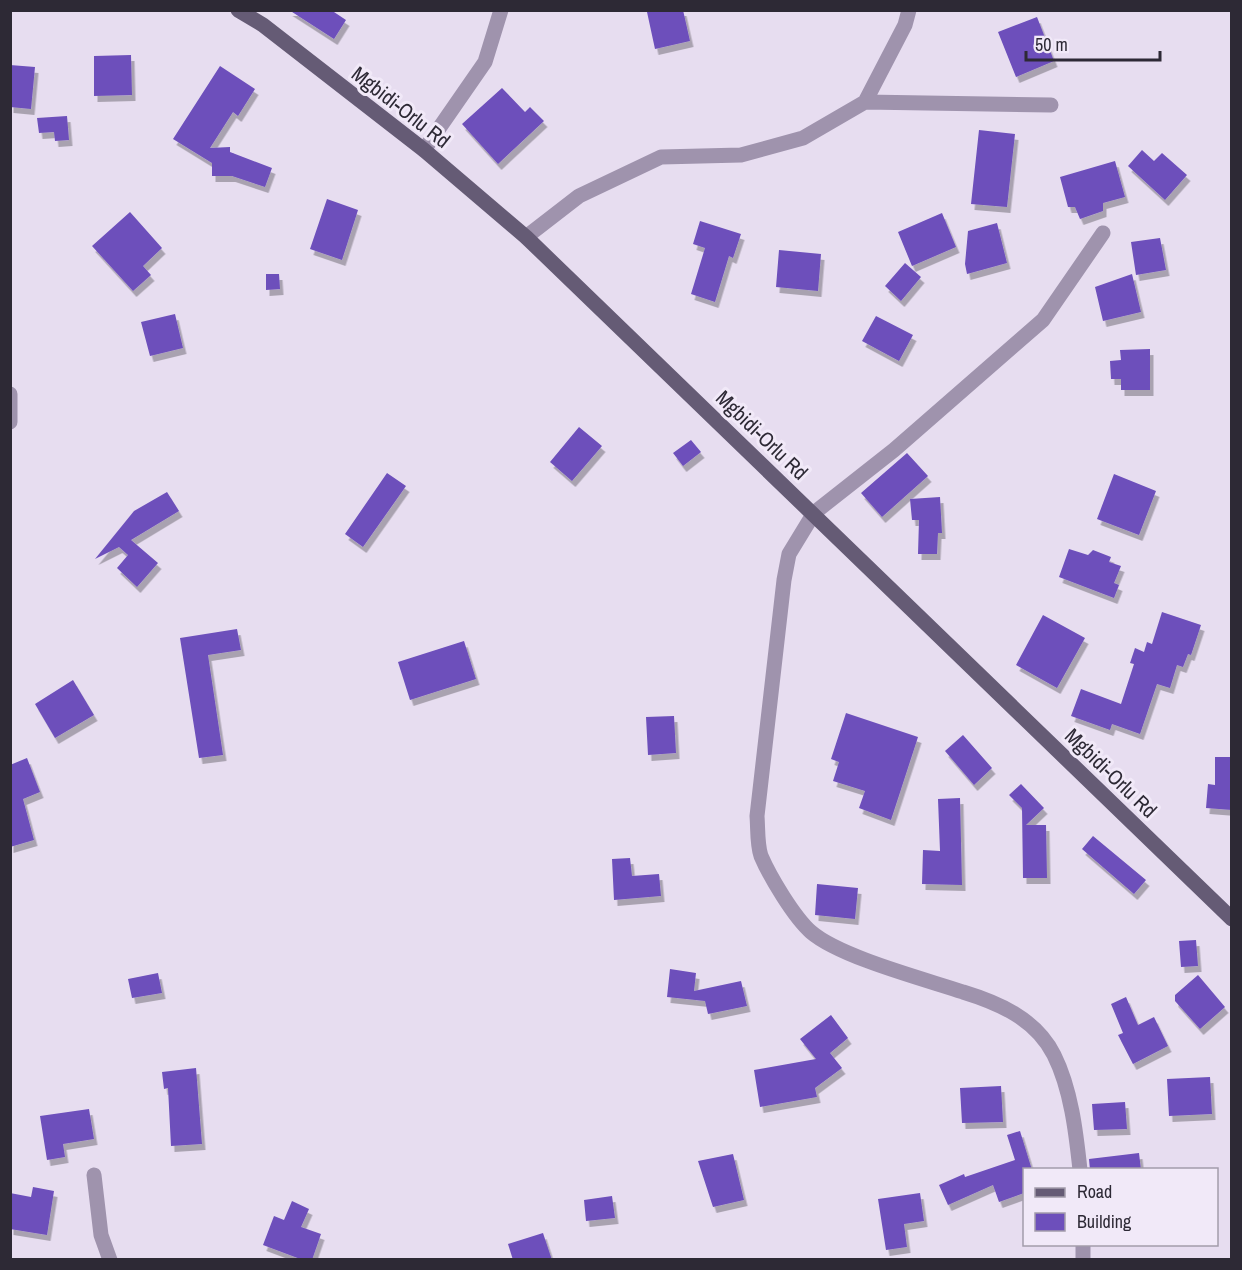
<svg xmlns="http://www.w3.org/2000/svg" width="1242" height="1270" font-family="'Archivo Narrow',sans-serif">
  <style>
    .building { fill: #6d4fbb; filter: url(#shadow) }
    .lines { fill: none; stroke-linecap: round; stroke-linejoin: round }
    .minor { stroke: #9f93ad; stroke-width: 15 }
    .major { stroke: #655b75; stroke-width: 15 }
    .labels { text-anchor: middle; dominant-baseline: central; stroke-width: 6; stroke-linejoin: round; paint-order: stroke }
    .street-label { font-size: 21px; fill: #2d2935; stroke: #f1e9f8 }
  </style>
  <defs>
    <filter id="shadow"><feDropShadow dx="3.5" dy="6" stdDeviation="0" flood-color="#0004"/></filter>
  </defs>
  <rect width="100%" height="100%" fill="#e7ddf0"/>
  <path class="building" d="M 289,10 L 331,10 L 346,20 L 334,39 Z
    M 655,10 L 683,10 L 690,41 L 655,49 L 647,12 Z
    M 1037,17 L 1054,61 L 1016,77 L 998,32 Z
    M 131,55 L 132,95 L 94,96 L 94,56 Z
    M 10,65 L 35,67 L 31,109 L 10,107 Z
    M 220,66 L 255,89 L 238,116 L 233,112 L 210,148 L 230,147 L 230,152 L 272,168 L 265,187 L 232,176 L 212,176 L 212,163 L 173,139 Z
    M 502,88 L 525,112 L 530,107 L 544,121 L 498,164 L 462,124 Z
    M 67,116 L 69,140 L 55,141 L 54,132 L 39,133 L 37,118 Z
    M 979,130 L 1015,134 L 1007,207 L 971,204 Z
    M 1142,150 L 1154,161 L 1162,153 L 1187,175 L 1165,200 L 1128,166 Z
    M 1115,161 L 1125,197 L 1103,203 L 1103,211 L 1080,219 L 1075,207 L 1068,207 L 1060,177 Z
    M 327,199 L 358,210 L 342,260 L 310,249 Z
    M 130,212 L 162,248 L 143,266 L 151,275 L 133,291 L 92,246 Z
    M 942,213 L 956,247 L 912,266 L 898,232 Z
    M 700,221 L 741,234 L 733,258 L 729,256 L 715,302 L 691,294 L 705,248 L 693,244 Z
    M 997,223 L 1007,263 L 967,274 L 965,264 L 968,231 Z
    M 1160,238 L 1166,270 L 1136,275 L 1131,242 Z
    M 779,250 L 821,254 L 818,291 L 776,287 Z
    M 905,263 L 921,277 L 901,301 L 885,286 Z
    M 266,274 L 279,274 L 280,289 L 266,290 Z
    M 1132,274 L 1141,312 L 1103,321 L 1095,287 Z
    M 175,314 L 183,348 L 150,356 L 141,322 Z
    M 876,316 L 913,335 L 899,361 L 862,341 Z
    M 1150,349 L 1150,390 L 1121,390 L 1121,379 L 1111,379 L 1110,361 L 1121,360 L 1120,350 Z
    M 579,427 L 602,446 L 572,481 L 550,462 Z
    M 691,440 L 701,452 L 683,466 L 673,453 Z
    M 907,453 L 928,476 L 882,517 L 861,493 Z
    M 387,473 L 406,486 L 363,547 L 345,534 Z
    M 1114,474 L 1156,491 L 1139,535 L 1097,519 Z
    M 167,492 L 179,511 L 131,540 L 158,563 L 137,587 L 117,568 L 128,555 L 119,547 L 95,559 L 134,511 Z
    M 940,497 L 942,533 L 938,533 L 937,554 L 918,554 L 919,520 L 912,520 L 910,499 Z
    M 1069,549 L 1088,555 L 1093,550 L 1111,557 L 1109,562 L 1121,566 L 1114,583 L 1119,585 L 1114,598 L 1059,577 Z
    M 1162,612 L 1201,625 L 1191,655 L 1188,654 L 1183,667 L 1177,665 L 1170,688 L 1157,684 L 1140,734 L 1112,724 L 1110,730 L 1071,716 L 1081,689 L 1121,704 L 1134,664 L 1130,663 L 1135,648 L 1144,652 L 1147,642 L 1152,644 Z
    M 1043,615 L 1085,638 L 1057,688 L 1016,665 Z
    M 237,629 L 241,650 L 208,655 L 223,755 L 199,758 L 180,638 Z
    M 464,641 L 476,679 L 410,700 L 398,662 Z
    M 73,680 L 94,715 L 55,738 L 35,704 Z
    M 846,713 L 918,737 L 891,820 L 859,808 L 865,791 L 833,781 L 839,762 L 831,759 Z
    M 674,716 L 676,753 L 648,755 L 646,717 Z
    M 963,735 L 992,768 L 974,785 L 945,751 Z
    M 1215,757 L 1232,757 L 1232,810 L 1206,808 L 1208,784 L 1215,785 Z
    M 27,758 L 40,792 L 23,799 L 34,840 L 10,847 L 10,765 Z
    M 1021,784 L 1044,808 L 1026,825 L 1046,825 L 1047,878 L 1023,878 L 1022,808 L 1009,795 Z
    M 960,798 L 962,885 L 922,884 L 923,850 L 940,851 L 938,799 Z
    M 1093,836 L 1146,880 L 1134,894 L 1082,849 Z
    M 630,858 L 632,876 L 659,874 L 661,896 L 614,900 L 612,859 Z
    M 817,884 L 858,888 L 855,919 L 815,915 Z
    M 1196,940 L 1198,966 L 1181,967 L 1179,941 Z
    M 670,969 L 696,973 L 694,991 L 741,981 L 747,1006 L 708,1014 L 705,1001 L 667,997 Z
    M 158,973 L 162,993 L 132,998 L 128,979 Z
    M 1198,975 L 1225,1007 L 1200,1029 L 1175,1001 L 1175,995 Z
    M 1126,997 L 1138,1025 L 1154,1017 L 1168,1046 L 1133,1064 L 1118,1035 L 1123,1033 L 1111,1004 Z
    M 831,1015 L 848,1038 L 830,1053 L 842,1068 L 815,1088 L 817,1097 L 760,1107 L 754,1070 L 816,1059 L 800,1039 Z
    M 196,1068 L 202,1144 L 171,1146 L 168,1088 L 164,1089 L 162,1072 Z
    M 1210,1077 L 1212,1114 L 1169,1116 L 1167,1079 Z
    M 1001,1086 L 1003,1122 L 962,1123 L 960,1088 Z
    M 1125,1102 L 1127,1129 L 1094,1130 L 1092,1104 Z
    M 89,1109 L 94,1139 L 63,1144 L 65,1157 L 47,1160 L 40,1116 Z
    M 1020,1131 L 1032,1170 L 1024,1170 L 1024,1193 L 999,1202 L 993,1185 L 948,1205 L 939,1185 L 964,1174 L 965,1177 L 1015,1160 L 1007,1135 Z
    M 1139,1153 L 1141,1170 L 1090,1170 L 1089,1159 Z
    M 733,1154 L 744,1200 L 713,1207 L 698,1161 Z
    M 33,1187 L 54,1191 L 47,1235 L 10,1229 L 10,1193 L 31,1197 Z
    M 920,1193 L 924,1221 L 904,1224 L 907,1247 L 886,1250 L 878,1199 Z
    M 612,1196 L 615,1218 L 586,1221 L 584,1200 Z
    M 292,1201 L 309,1209 L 301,1227 L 321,1234 L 312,1260 L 303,1260 L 263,1245 L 274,1216 L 284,1220 Z
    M 543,1233 L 552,1260 L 513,1260 L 508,1244 Z"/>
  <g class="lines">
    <path class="minor" d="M 865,102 L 1051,105
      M 424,150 L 485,62 L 501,10
      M 526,237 L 579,196 L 661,157 L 741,155 L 803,138 L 865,102 L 905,25 L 909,10
      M 10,394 L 10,422
      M 1080,1170 C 1076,1132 1071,1089 1054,1055 C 1036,1019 999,1003 963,992 C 924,979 840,957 811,932 C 794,917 770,877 761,856 C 757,845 758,828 757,816 L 784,580 L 789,554 L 814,513 L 894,450 L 1043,320 L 1103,233
      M 94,1175 L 101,1235 L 110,1260
      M 1083,1244 L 1083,1260"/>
    <path class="major" d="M 238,10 L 263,25 L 424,150 L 526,237 L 1232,919"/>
  </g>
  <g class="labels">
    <g class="street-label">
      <text transform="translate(401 107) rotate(38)">Mgbidi-Orlu Rd</text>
      <text transform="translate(762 435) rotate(44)">Mgbidi-Orlu Rd</text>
      <text transform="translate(1111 773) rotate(44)">Mgbidi-Orlu Rd</text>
    </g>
  </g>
  <rect width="1242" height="1270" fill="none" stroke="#2d2935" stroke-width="24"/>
  <rect x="1023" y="1168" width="195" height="78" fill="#f1e9f8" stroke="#a39caa" stroke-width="1.5"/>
  <rect x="1035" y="1188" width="30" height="9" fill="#655b75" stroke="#a39caa" stroke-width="1.5"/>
  <text x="1077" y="1198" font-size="18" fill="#2d2935">Road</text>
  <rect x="1035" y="1213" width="30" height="18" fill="#6d4fbb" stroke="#a39caa" stroke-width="1.5"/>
  <text x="1077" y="1228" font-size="18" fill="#2d2935">Building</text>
  <path d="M1026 51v9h134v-9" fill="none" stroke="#2d2935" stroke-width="3"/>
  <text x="1035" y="51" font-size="18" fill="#2d2935" stroke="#f1e9f8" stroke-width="4.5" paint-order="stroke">50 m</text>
</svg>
